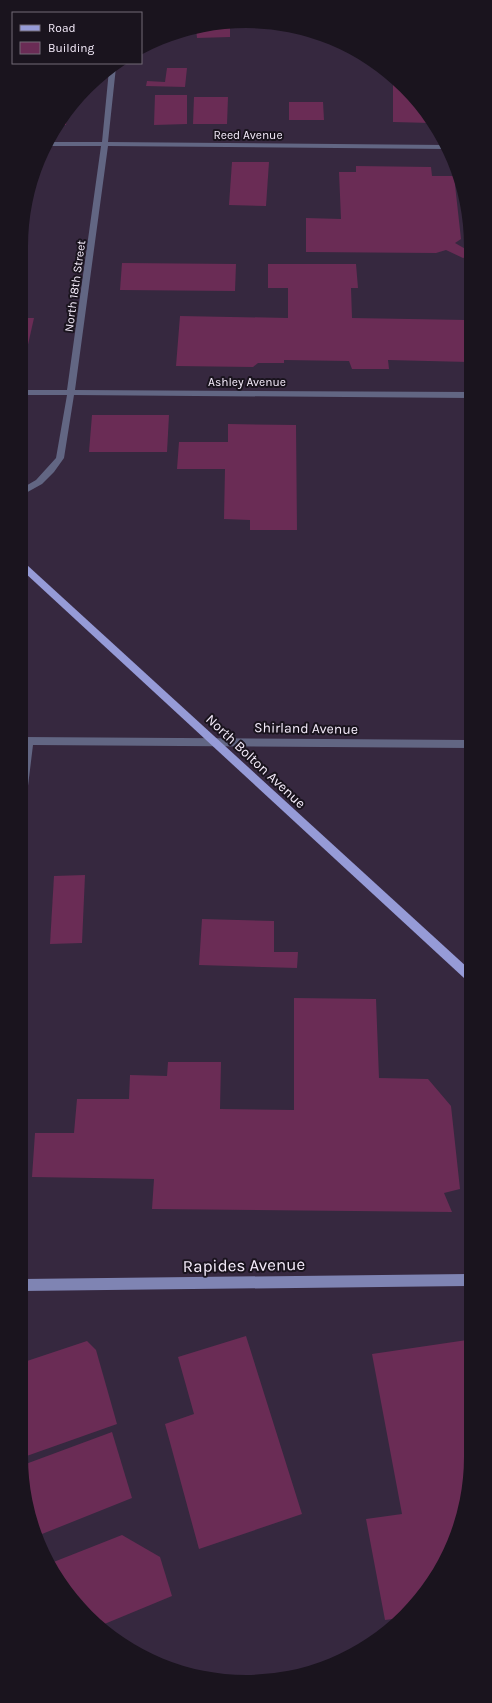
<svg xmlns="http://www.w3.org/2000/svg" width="492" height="1703" font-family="Karla,sans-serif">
<rect width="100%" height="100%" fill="#36283f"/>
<g fill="#6a2c55">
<polygon points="202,25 230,25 230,37 197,38 196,28"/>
<polygon points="167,68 187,68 185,87 146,86 147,81 165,82"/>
<polygon points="393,79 415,97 431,123 393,122"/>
<polygon points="155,95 187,95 187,124 154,125"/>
<polygon points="194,97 228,97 227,124 193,124"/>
<polygon points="289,102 323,102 324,120 289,120"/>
<polygon points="67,113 66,125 57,125 59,121"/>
<polygon points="232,162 269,162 266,206 229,205"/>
<polygon points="356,166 431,167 432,176 454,176 461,239 455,243 469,251 469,256 463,258 446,250 436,253 306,252 306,218 341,219 339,172 356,172"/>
<polygon points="122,263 236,264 235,291 120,290"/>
<polygon points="268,264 356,264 358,288 351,288 352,318 467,320 469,362 388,360 389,369 352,369 349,361 284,360 284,363 258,363 253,367 176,366 180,316 288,318 288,288 268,288"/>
<polygon points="25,318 34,318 27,349 25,349"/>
<polygon points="92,415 169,415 167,452 89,452"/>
<polygon points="228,424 296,425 297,530 250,530 250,520 224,519 225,469 177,469 179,442 228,442"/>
<polygon points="85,875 82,943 50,944 54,876"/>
<polygon points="202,919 274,921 274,952 298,952 297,968 199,965"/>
<polygon points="294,998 376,999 379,1078 428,1079 451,1106 460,1189 444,1193 452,1212 152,1209 154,1179 32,1177 35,1133 74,1133 77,1099 129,1099 130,1075 167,1076 168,1062 221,1062 220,1109 294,1110"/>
<polygon points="246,1336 302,1514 199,1549 165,1424 194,1414 178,1357"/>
<polygon points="467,1340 467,1501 433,1582 400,1618 385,1620 366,1519 402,1514 372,1354"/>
<polygon points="87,1341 96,1350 117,1424 21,1458 21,1363"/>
<polygon points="112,1432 132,1498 37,1536 23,1465"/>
<polygon points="122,1535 160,1557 172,1596 102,1625 77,1606 51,1563"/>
</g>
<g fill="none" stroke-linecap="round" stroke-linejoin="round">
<g fill="#626683" fill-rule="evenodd">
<polygon points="114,65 116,67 108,142 445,145 447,149 108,146 75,390 469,392 469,398 74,395 64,458 54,472 42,484 24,494 24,487 36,480 56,458 67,395 25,395 25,390 67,390 101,146 49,146 50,142 102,142 109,70"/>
<polygon points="23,737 468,740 468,748 33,745 28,786 23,790"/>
</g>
<polygon fill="#7f84b3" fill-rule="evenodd" points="467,1274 467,1286 22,1291 22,1279"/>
<polygon fill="#969bd7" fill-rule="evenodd" points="24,564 27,565 468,968 468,979 464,978 24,572"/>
</g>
<g text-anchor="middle" stroke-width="4" stroke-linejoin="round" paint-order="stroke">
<g font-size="12" fill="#f5ecfb" stroke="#1a141e">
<text x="248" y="139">Reed Avenue</text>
<text transform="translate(75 286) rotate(-82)" y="4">North 18th Street</text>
<text x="247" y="386">Ashley Avenue</text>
</g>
<g font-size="14" fill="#f5ecfb" stroke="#1a141e">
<text transform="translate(306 728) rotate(1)" y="5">Shirland Avenue</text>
<text transform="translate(256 761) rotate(43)" y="5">North Bolton Avenue</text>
</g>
<g font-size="17" fill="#f5ecfb" stroke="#1a141e">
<text transform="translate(244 1265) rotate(-1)" y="6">Rapides Avenue</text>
</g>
</g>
<path d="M0 0H492V1703H0ZM246 28H246A218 218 0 0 1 464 246V1457A218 218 0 0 1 246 1675H246A218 218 0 0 1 28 1457V246A218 218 0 0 1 246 28Z" fill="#1a141e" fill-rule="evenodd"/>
<rect x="12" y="12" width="130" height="52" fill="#1a141e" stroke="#726a76"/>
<rect x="20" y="25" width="20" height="6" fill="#969bd7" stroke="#726a76"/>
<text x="48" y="32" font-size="12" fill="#f5ecfb">Road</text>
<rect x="20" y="42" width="20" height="12" fill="#6a2c55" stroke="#726a76"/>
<text x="48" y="52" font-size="12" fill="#f5ecfb">Building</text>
</svg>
